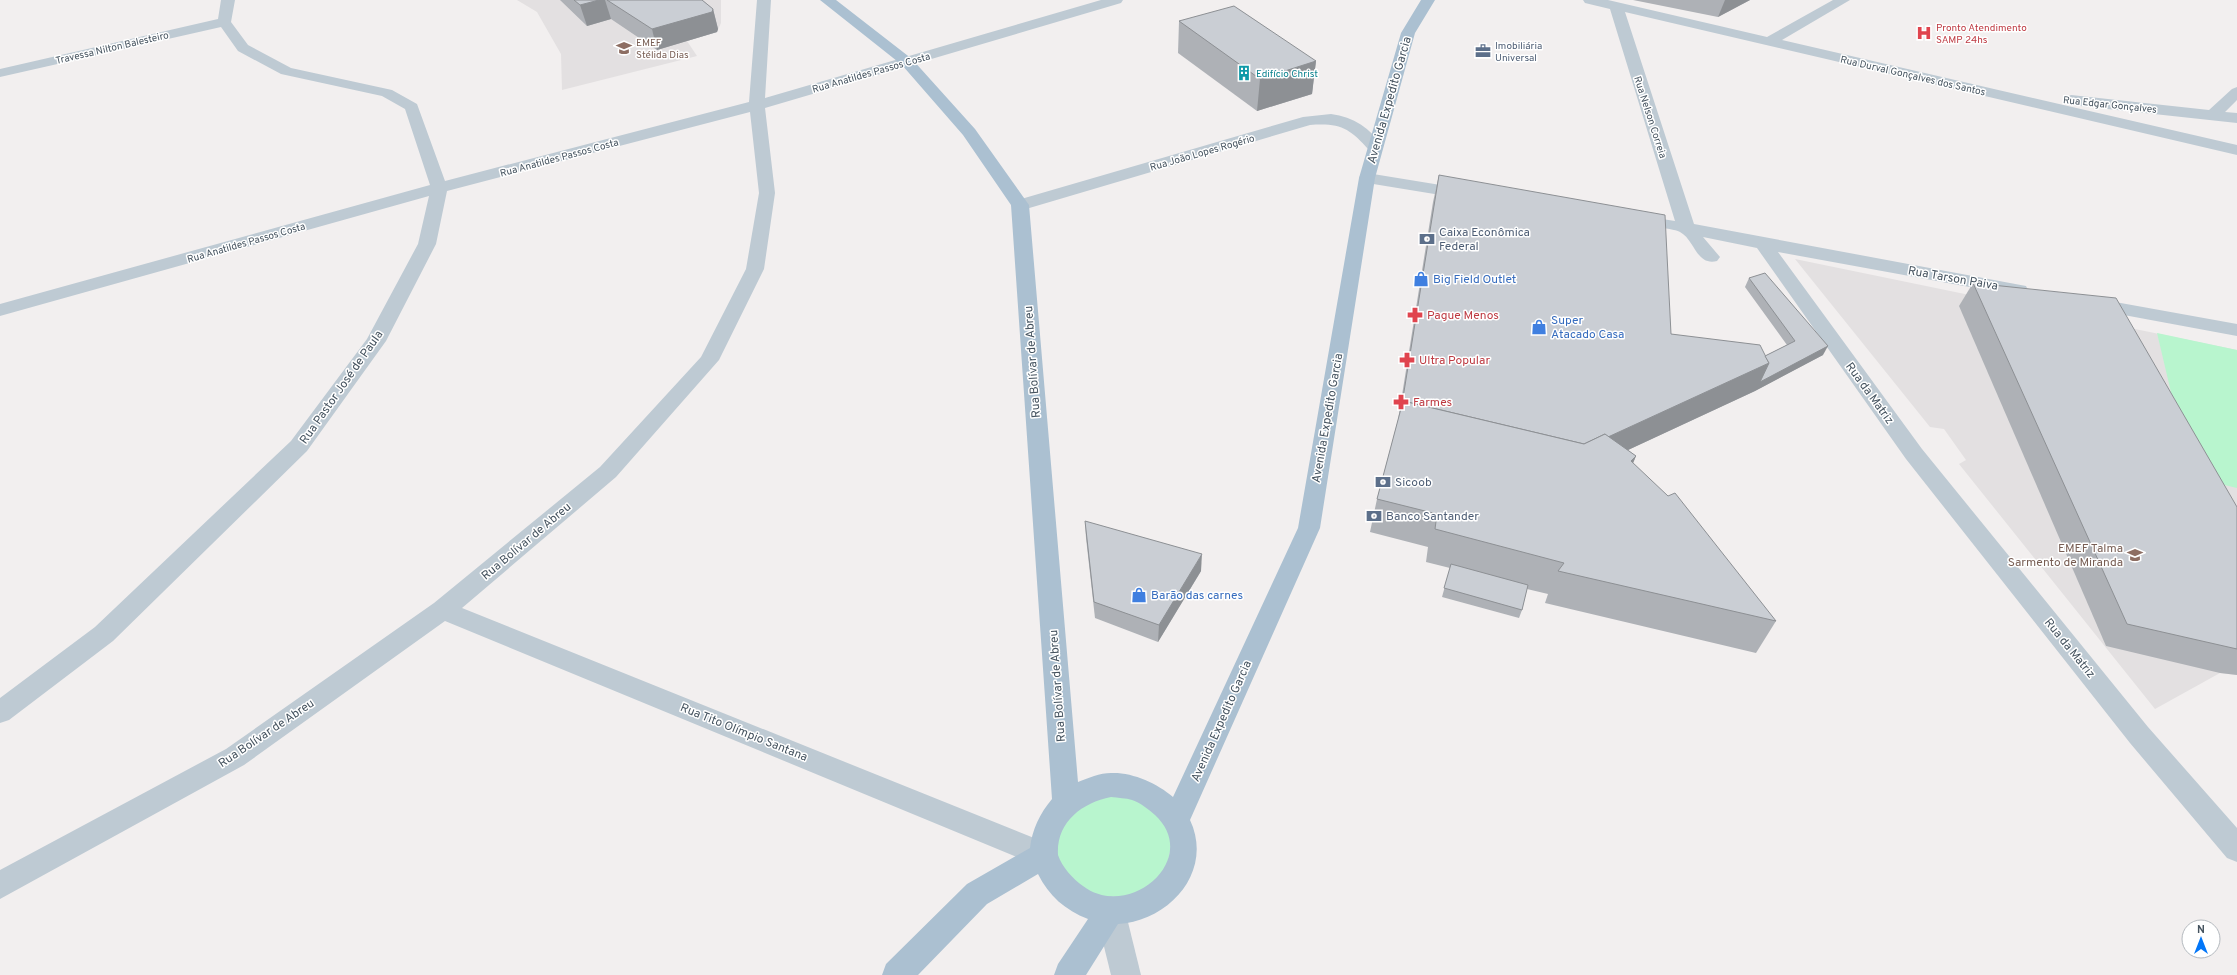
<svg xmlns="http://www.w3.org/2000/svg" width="2237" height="975" font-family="Overpass,sans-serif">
<rect width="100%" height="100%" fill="#f2efef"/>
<g fill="#e3e0e1">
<polygon points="517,0 721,0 721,23 717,32 687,41 697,56 562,90 561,54 537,12"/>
<polygon points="1795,259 2237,350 2237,675 2220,673 2155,709 1959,464 1966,460 1944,429 1930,427"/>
</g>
<g fill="#b8f5ce">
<polygon points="2157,333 2237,350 2237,488 2191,477"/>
<polygon points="1111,785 1177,819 1161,894 1076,899 1047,833"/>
</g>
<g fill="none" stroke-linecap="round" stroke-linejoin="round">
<g fill="#becad3" fill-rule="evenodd">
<polygon points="221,0 235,0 231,22 248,45 291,68 392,90 417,104 445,181 749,102 757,0 771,0 765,98 1101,0 1123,0 1121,3 765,108 775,193 764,269 719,360 616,477 462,608 1054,846 1058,855 1054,864 1044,868 1034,864 445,621 244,765 0,899 0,870 226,749 434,603 600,467 701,357 746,269 759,193 750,112 447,191 436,244 386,341 307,451 113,641 9,720 0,723 0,698 95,627 291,441 367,339 418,244 429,196 0,316 0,304 430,185 405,109 382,96 281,74 238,51 221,27 0,77 0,69 218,19"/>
<path d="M1583,0h25l159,37 66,-37h17l-68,40 455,105v10l-612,-143 69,212 332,62 2,4 -2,4 -7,2 -241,-44 144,197 226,278 89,101v34l-10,-4 -97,-115 -224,-284 -149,-211 -54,-11 17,20 -3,4c-21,5 -22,-21 -37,-29 -10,-5 -38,-5 -50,-8l-3,-4 3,-4 6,-1 39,6 -65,-212 -25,-6z"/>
<polygon points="2237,87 2237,100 2225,112 2237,113 2237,123 2071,105 2066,103 2063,100 2066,97 2071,95 2209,110 2232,89"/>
<path d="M1331,114c23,3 39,14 52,33l-2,3h-12c-20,-22 -28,-27 -59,-25l-284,84h-12l-3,-4 3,-4 289,-84z"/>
<polygon points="1367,173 1465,189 1471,190 1473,194 1471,198 1465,199 1361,182 1359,178 1361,174"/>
<polygon points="2093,298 2237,324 2237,336 2086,308 2084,304 2086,300"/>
<polygon points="1110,896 1120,900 1125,910 1141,975 1111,975 1095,910 1100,900"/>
</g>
<path fill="#abc0d1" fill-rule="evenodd" d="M820,0h16l76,59 63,70 54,76 49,577c10,-4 22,-9 33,-9 21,-1 46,10 62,24l125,-269 61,-350 42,-145 20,-33h14l-20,33 -40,145 -55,350 -130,292c24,51 -20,101 -72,104l-32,51h-32l4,-11 30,-45c-23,-9 -39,-23 -50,-45l-51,30 -69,71h-36l4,-11 81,-80 63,-36c2,-18 10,-35 22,-49l-41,-594 -48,-70 -61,-70zM1111,797c7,1 15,1 21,3 9,3 16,9 23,15 47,44 -26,106 -72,71 -10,-7 -21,-19 -25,-31 -2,-32 23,-52 53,-58z"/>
</g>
<g fill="#aeb1b6">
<polygon points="560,0 702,0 713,9 718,29 717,32 657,50 611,19 587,26"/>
<polygon points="1633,0 1750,0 1718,17"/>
<polygon points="1179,21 1316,61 1312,94 1257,111 1178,53"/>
<polygon points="1439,175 1671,334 1765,356 1787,345 1745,287 1749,278 1823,355 1755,391 1628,450 1636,456 1633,463 1776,621 1756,653 1545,603 1548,594 1527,589 1522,610 1519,618 1442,597 1450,568 1426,562 1428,547 1370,532 1377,499 1398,420 1433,202"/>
<polygon points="1973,283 2237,507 2237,675 2220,673 2106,646 1959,306"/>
<polygon points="1085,521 1201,571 1158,642 1095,618 1086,538"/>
</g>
<g fill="#8d9094">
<polygon points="599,0 605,0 611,19 587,26 580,5"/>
<polygon points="1725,0 1750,0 1718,17"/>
<polygon points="713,9 718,29 717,32 657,50 652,29"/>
<polygon points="1316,61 1312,94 1257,111 1260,79"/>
<polygon points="1828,346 1823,355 1755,391 1572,476 1582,449 1769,363"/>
<polygon points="1636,456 1622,489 1631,461"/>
<polygon points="1202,554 1201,571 1158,642 1159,625"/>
</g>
<g fill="#caced4" stroke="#8d9094">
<polygon points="574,0 599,0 580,5"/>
<polygon points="607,0 702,0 713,9 712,12 652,29"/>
<polygon points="1234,6 1316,61 1260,79 1179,21"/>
<polygon points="1439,175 1665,215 1671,334 1760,345 1769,363 1608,437 1605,434 1584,444 1403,401 1402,404"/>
<polygon points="1765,273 1828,346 1760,382 1769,363 1765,356 1795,341 1749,278"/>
<polygon points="1973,283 2116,298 2237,507 2237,649 2127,624"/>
<polygon points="1403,401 1584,444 1605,434 1636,456 1631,461 1668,496 1675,493 1776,621 1558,571 1564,563 1435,529 1437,514 1377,499"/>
<polygon points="1085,521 1202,554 1159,625 1094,602"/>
<polygon points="1451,564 1528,585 1522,610 1444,588"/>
</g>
<defs>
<symbol id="hospital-bare" viewBox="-9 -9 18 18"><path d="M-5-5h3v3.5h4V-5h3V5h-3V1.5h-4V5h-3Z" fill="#e0444e" stroke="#fff" stroke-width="2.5" paint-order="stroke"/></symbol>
<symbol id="school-bare" viewBox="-9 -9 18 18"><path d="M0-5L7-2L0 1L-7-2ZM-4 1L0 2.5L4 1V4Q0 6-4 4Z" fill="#8d6e63" stroke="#fff" stroke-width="2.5" paint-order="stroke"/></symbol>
<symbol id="office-bare" viewBox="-9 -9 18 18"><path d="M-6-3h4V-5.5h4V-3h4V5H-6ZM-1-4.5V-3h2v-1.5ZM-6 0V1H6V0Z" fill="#5c6f8a" stroke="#fff" stroke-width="2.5" paint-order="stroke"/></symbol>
<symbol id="building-bare" viewBox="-9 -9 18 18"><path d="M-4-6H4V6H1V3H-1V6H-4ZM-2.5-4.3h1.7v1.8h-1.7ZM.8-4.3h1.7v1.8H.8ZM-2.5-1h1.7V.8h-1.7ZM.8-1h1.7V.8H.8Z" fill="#0f9aa8" stroke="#fff" stroke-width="2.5" paint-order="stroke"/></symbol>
<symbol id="bank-bare" viewBox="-9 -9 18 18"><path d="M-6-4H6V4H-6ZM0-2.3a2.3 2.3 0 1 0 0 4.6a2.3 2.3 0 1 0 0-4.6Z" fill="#5c6f8a" stroke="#fff" stroke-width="2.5" paint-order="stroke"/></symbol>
<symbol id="shop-bare" viewBox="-9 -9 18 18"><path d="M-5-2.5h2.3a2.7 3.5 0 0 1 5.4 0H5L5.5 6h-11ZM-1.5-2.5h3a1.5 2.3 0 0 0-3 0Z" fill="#3f7fe0" stroke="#fff" stroke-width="2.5" paint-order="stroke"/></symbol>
<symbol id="pharmacy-bare" viewBox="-9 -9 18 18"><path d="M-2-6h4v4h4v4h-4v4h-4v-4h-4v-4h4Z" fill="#e0444e" stroke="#fff" stroke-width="2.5" paint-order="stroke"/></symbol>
</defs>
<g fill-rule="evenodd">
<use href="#hospital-bare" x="1913" y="22" width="22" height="22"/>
<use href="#school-bare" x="613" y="37" width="22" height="22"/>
<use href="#office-bare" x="1472" y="40" width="22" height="22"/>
<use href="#building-bare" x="1233" y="62" width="22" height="22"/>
<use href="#bank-bare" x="1416" y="228" width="22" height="22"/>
<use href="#shop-bare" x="1410" y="268" width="22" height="22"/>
<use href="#pharmacy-bare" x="1404" y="304" width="22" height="22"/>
<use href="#shop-bare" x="1528" y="316" width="22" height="22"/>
<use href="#pharmacy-bare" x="1396" y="349" width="22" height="22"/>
<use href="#pharmacy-bare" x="1390" y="391" width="22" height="22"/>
<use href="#bank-bare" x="1372" y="471" width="22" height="22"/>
<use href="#bank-bare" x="1363" y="505" width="22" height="22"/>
<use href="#school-bare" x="2124" y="544" width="22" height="22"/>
<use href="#shop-bare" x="1128" y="584" width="22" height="22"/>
</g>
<g text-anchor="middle" stroke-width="3" stroke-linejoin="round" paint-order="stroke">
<g font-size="10" fill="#be3a42" stroke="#fff" text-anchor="start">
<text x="1936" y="31">Pronto Atendimento<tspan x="1936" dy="12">SAMP 24hs</tspan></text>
</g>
<g font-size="10" fill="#785e54" stroke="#fff" text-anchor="start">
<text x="636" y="46">EMEF<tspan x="636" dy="12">Stélida Dias</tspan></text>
</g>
<g font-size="10" fill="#4e5e75" stroke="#fff" text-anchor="start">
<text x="1495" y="49">Imobiliária<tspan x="1495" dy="12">Universal</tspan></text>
</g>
<g font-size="10" fill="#45535f" stroke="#fff">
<text transform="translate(112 47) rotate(-13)" y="4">Travessa Nilton Balesteiro</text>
<text transform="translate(871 72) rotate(-16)" y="4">Rua Anatildes Passos Costa</text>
<text transform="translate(1913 75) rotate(13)" y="4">Rua Durval Gonçalves dos Santos</text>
<text transform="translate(2110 104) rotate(6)" y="4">Rua Edgar Gonçalves</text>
<text transform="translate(1651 117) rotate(72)" y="4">Rua Nelson Correia</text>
<text transform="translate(1202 152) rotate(-16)" y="4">Rua João Lopes Rogério</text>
<text transform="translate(559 157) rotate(-15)" y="4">Rua Anatildes Passos Costa</text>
<text transform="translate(246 242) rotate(-16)" y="4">Rua Anatildes Passos Costa</text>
</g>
<g font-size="10" fill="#0d838f" stroke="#fff" text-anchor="start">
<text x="1256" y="77">Edifício Christ</text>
</g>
<g font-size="12" fill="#45535f" stroke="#fff">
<text transform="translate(1389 100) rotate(-74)" y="4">Avenida Expedito Garcia</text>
<text transform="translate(1953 278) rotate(10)" y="4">Rua Tarson Paiva</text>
<text transform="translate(1032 362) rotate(-94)" y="4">Rua Bolívar de Abreu</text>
<text transform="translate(341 387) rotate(-55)" y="4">Rua Pastor José de Paula</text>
<text transform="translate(1870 393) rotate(54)" y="4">Rua da Matriz</text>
<text transform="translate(1327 418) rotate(-80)" y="4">Avenida Expedito Garcia</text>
<text transform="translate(526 541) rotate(-40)" y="4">Rua Bolívar de Abreu</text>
<text transform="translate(2070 648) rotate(51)" y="4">Rua da Matriz</text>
<text transform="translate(1057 686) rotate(-94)" y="4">Rua Bolívar de Abreu</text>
<text transform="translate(1221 721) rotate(-66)" y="4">Avenida Expedito Garcia</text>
<text transform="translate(744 732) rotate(22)" y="4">Rua Tito Olímpio Santana</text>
<text transform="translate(266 733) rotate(-34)" y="4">Rua Bolívar de Abreu</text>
</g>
<g font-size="12" fill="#4e5e75" stroke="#fff" text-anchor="start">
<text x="1439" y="236">Caixa Econômica<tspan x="1439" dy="14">Federal</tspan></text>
<text x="1395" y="486">Sicoob</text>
<text x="1386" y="520">Banco Santander</text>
</g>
<g font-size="12" fill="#366cbe" stroke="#fff" text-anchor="start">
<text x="1433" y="283">Big Field Outlet</text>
<text x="1551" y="324">Super<tspan x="1551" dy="14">Atacado Casa</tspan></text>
<text x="1151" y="599">Barão das carnes</text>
</g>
<g font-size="12" fill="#be3a42" stroke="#fff" text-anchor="start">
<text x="1427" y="319">Pague Menos</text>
<text x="1419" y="364">Ultra Popular</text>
<text x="1413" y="406">Farmes</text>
</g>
<g font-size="12" fill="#785e54" stroke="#fff" text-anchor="end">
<text x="2123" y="552">EMEF Talma<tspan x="2123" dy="14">Sarmento de Miranda</tspan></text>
</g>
</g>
<g transform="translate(2201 939)"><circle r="19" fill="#ffffff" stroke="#b5babf"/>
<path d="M0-3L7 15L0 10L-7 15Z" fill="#0276f8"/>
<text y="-6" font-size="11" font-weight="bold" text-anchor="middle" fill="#45535f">N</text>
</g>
</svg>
